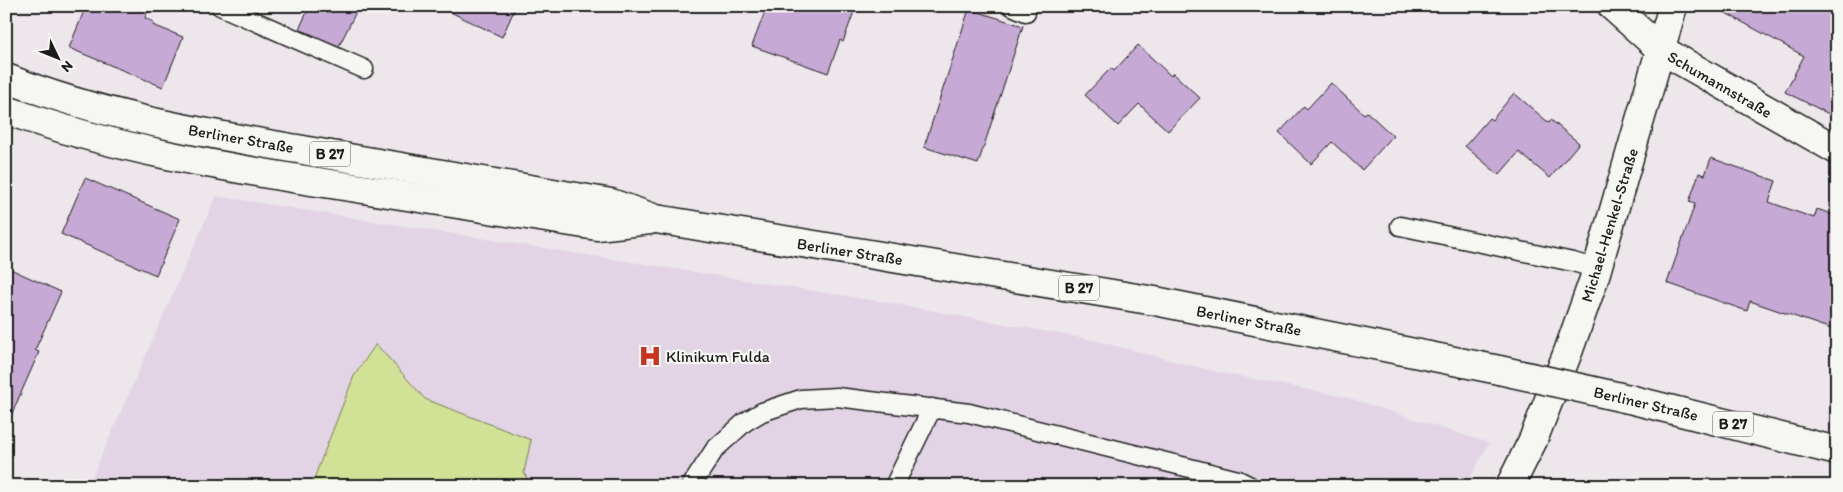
<svg xmlns="http://www.w3.org/2000/svg" width="1843" height="492" font-family="Itim,sans-serif">
<rect width="100%" height="100%" fill="#ede7ec"/>
<filter id="ink" filterUnits="userSpaceOnUse"><feTurbulence type="fractalNoise" baseFrequency=".02" numOctaves="2"/><feDisplacementMap in="SourceGraphic" scale="10" xChannelSelector="R" yChannelSelector="G"/><feConvolveMatrix kernelMatrix="1 2 1 2 8 2 1 2 1" color-interpolation-filters="sRGB"/></filter>
<g filter="url(#ink)">
<polygon fill="#e2d4e5" points="216,196 890,303 1093,340 1217,372 1346,397 1489,443 1466,486 88,486"/>
<polygon fill="#d1e195" stroke="#767e58" points="376,344 425,399 531,440 524,472 530,486 311,486 354,376"/>
<g fill="#c7a9d5" stroke="#1c1c1c">
<polygon points="86,6 150,6 145,18 154,22 153,25 183,37 163,87 69,48"/>
<polygon points="310,6 359,6 339,46 299,29"/>
<polygon points="438,6 516,6 502,37"/>
<polygon points="767,6 856,6 843,42 840,40 828,73 752,46"/>
<polygon points="1713,6 1837,6 1837,118 1785,92 1804,56"/>
<polygon points="969,9 1023,26 978,164 924,147"/>
<polygon points="1138,45 1171,76 1173,73 1200,98 1168,131 1139,104 1118,126 1085,95 1111,68 1114,71"/>
<polygon points="1331,83 1364,114 1367,112 1393,136 1362,170 1332,142 1311,164 1279,133 1304,106 1307,109"/>
<polygon points="1514,93 1549,123 1551,120 1579,143 1550,178 1519,152 1499,175 1465,146 1489,118 1492,120"/>
<polygon points="1711,158 1776,181 1769,202 1814,218 1817,209 1837,216 1837,331 1750,301 1747,311 1667,283 1695,204 1689,202 1699,173 1705,175"/>
<polygon points="85,178 180,219 156,275 61,234"/>
<polygon points="6,267 61,292 35,350 39,352 6,427"/>
</g>
<g fill="none" stroke-linecap="round" stroke-linejoin="round">
<defs>
<g id="service">
<polyline points="220,6 364,69"/>
<polyline points="1012,6 1026,12"/>
<polyline points="1400,226 1573,262 1597,269"/>
<polyline points="691,486 715,449 745,422 762,412 801,399 837,397 969,413 1238,480 1250,486"/>
<polyline points="894,486 932,408"/>
</g>
<polyline id="minor" points="1612,6 1660,49 1837,150"/>
<polyline id="secondary" points="1510,486 1533,440 1568,352 1594,279 1673,6"/>
<g id="trunk">
<path d="M6,78c97,39 200,55 302,73 101,17 202,34 303,52l45,16 499,82 344,69"/>
<path d="M6,110c105,38 215,57 325,74 89,14 177,28 266,42l53,-6"/>
<polyline points="1629,399 1837,451"/>
</g>
</defs>
<use href="#service" stroke="#1c1c1c" stroke-width="21"/>
<use href="#minor" stroke="#1c1c1c" stroke-width="31"/>
<use href="#secondary" stroke="#1c1c1c" stroke-width="31"/>
<use href="#trunk" stroke="#1c1c1c" stroke-width="31"/>
<use href="#service" stroke="#f6f6f2" stroke-width="18"/>
<use href="#minor" stroke="#f6f6f2" stroke-width="28"/>
<use href="#secondary" stroke="#f6f6f2" stroke-width="28"/>
<use href="#trunk" stroke="#f6f6f2" stroke-width="28"/>
<defs>
<polyline id="trunk-bridge" points="1499,370 1629,399"/>
</defs>
<use href="#trunk-bridge" stroke="#1c1c1c" stroke-width="31" stroke-linecap="butt"/>
<use href="#trunk-bridge" stroke="#f6f6f2" stroke-width="28"/>
</g>
</g>
<defs>
<symbol id="hospital-bare" viewBox="-9 -9 18 18"><path d="M-5-5h3v3.5h4V-5h3V5h-3V1.5h-4V5h-3Z" fill="#c8321e" stroke="#f6f6f2" stroke-width="2.5" paint-order="stroke"/></symbol>
</defs>
<g fill-rule="evenodd">
<use href="#hospital-bare" x="634" y="340" width="32" height="32"/>
</g>
<g text-anchor="middle" stroke-width="4.5" stroke-linejoin="round" paint-order="stroke">
<g fill="#f6f6f2" stroke="#5d5d5c" stroke-width="1">
<rect x="310" y="141.5" width="40" height="25" rx="4"/>
<rect x="1059" y="275.5" width="40" height="25" rx="4"/>
<rect x="1713" y="411.5" width="40" height="25" rx="4"/>
</g>
<g font-size="15" font-weight="bold" fill="#1c1c1c">
<text x="330" y="159">B 27</text>
<text x="1079" y="293">B 27</text>
<text x="1733" y="429">B 27</text>
</g>
<g font-size="16" fill="#1c1c1c" stroke="#f6f6f2">
<text transform="translate(1720 84) rotate(30)" y="6">Schumannstraße</text>
<text transform="translate(241 138) rotate(10)" y="6">Berliner Straße</text>
<text transform="translate(1609 225) rotate(-73)" y="6">Michael-Henkel-Straße</text>
<text transform="translate(850 251) rotate(9)" y="6">Berliner Straße</text>
<text transform="translate(1249 320) rotate(11)" y="6">Berliner Straße</text>
<text transform="translate(1646 403) rotate(13)" y="6">Berliner Straße</text>
</g>
<g font-size="16" fill="#1c1c1c" stroke="#f6f6f2" text-anchor="start">
<text x="666" y="362">Klinikum Fulda</text>
</g>
</g>
<rect width="1843" height="492" fill="none" stroke="#f6f6f2" stroke-width="25"/>
<rect x="12" y="12" width="1818" height="467" fill="none" stroke="#1c1c1c" stroke-width="2" filter="url(#ink)"/>
<g transform="translate(58 58) rotate(133)" stroke="#f6f6f2" stroke-width="4" paint-order="stroke">
<path d="M0-4L9 19L0 12L-9 19Z" fill="#1c1c1c"/>
<text y="-8" font-size="14" font-weight="bold" text-anchor="middle" fill="#1c1c1c">N</text>
</g>
</svg>
